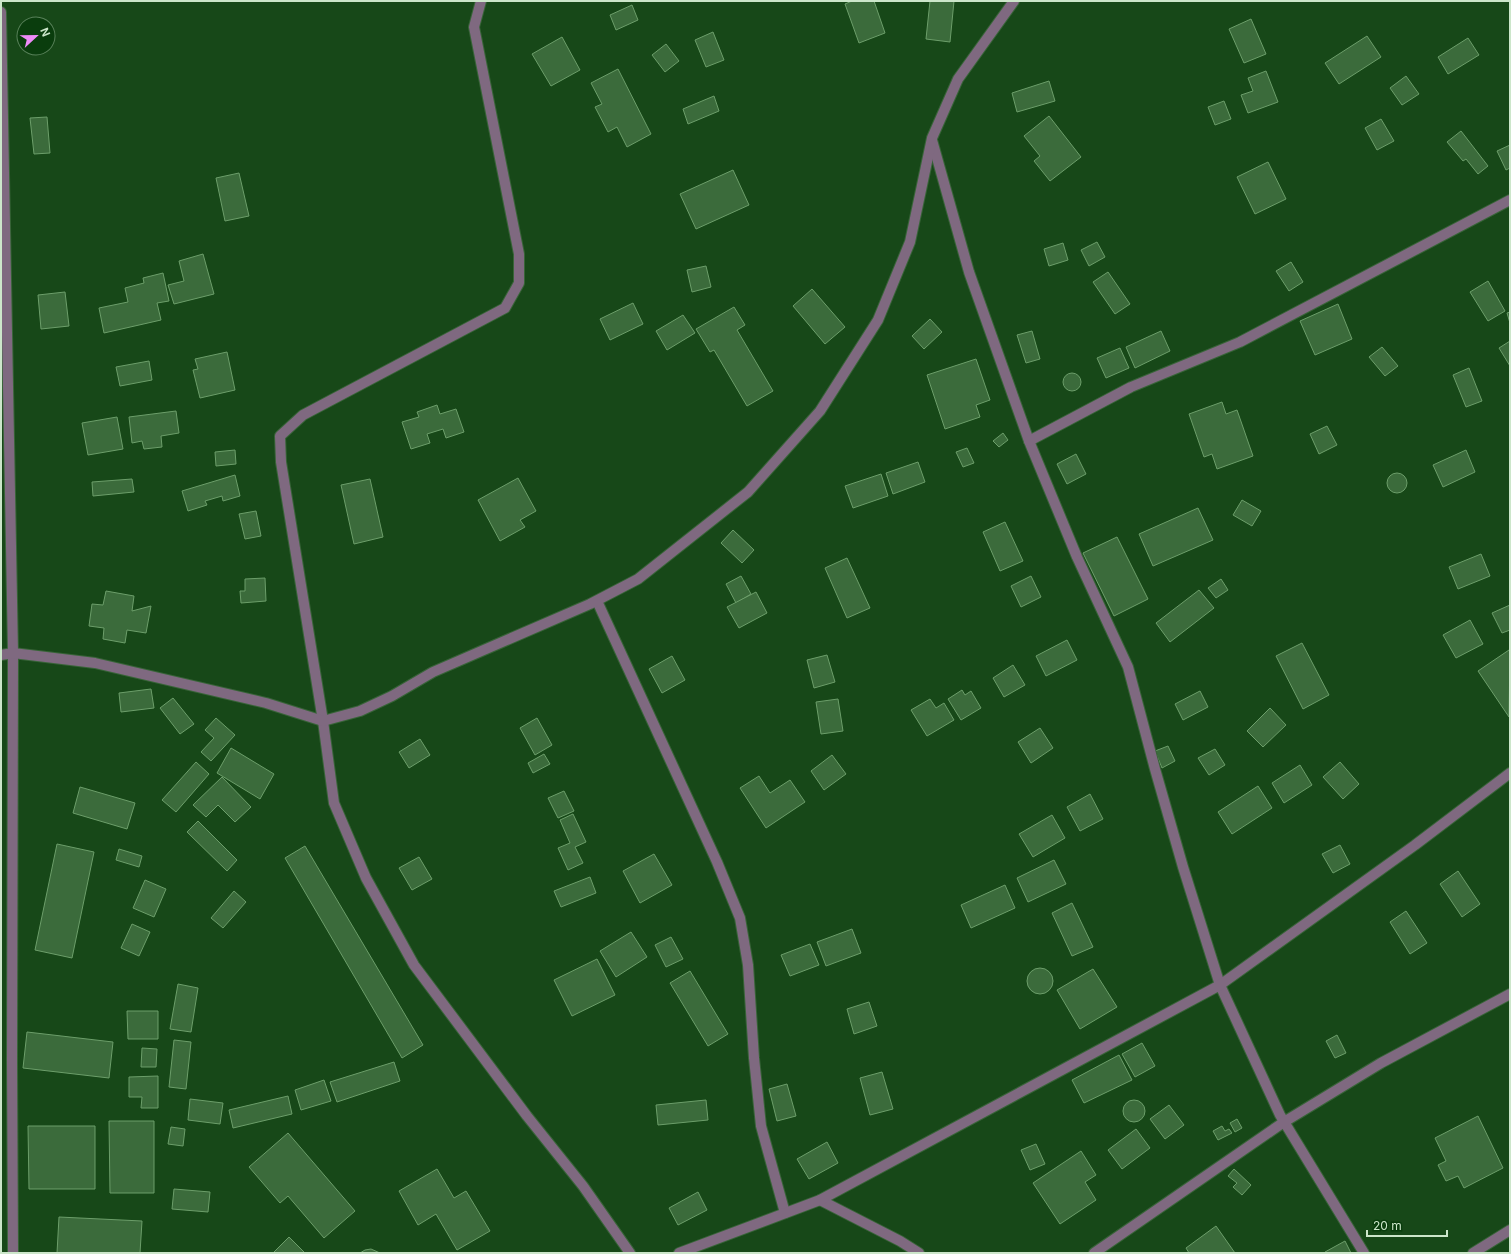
<svg xmlns="http://www.w3.org/2000/svg" width="1511" height="1254" font-family="Inter,sans-serif">
<rect width="100%" height="100%" fill="#174818"/>
<g fill="#3b6b3b" stroke="#6c9e6a">
<polygon points="852,1 874,1 885,33 859,43 845,4"/>
<polygon points="930,1 954,1 950,42 926,39"/>
<polygon points="632,5 638,20 616,30 610,15"/>
<polygon points="1251,19 1266,54 1244,63 1229,29"/>
<polygon points="713,32 724,60 706,67 695,40"/>
<polygon points="1367,36 1381,57 1339,84 1325,63"/>
<polygon points="562,37 580,70 551,86 532,54"/>
<polygon points="1468,38 1479,55 1448,74 1438,57"/>
<polygon points="666,44 679,61 665,72 652,55"/>
<polygon points="618,69 651,134 627,147 617,127 608,132 595,107 602,104 591,83"/>
<polygon points="1266,71 1278,102 1248,113 1241,95 1253,91 1248,78"/>
<polygon points="1406,76 1419,94 1402,105 1390,88"/>
<polygon points="1049,81 1055,101 1017,112 1012,93"/>
<polygon points="714,96 719,111 688,124 683,109"/>
<polygon points="1224,101 1231,119 1215,125 1208,107"/>
<polygon points="1049,116 1081,157 1050,181 1034,161 1040,156 1024,136"/>
<polygon points="47,117 50,153 34,154 30,118"/>
<polygon points="1381,119 1394,141 1377,150 1365,128"/>
<polygon points="1461,131 1488,166 1478,174 1466,159 1463,161 1447,142"/>
<polygon points="1510,145 1510,168 1506,170 1497,151"/>
<polygon points="1268,162 1286,199 1255,214 1237,177"/>
<polygon points="733,170 749,205 696,229 680,194"/>
<polygon points="239,173 249,216 225,221 216,178"/>
<polygon points="1097,242 1105,257 1089,266 1081,250"/>
<polygon points="1063,243 1068,260 1049,266 1044,249"/>
<polygon points="203,254 214,294 174,304 168,285 184,281 179,261"/>
<polygon points="1291,262 1303,282 1289,291 1276,271"/>
<polygon points="706,266 711,287 692,292 687,270"/>
<polygon points="1108,272 1130,304 1115,314 1093,282"/>
<polygon points="163,273 169,301 157,303 161,320 104,333 99,308 128,302 125,288 144,283 143,278"/>
<polygon points="1488,281 1505,311 1488,321 1470,292"/>
<polygon points="812,289 845,327 825,344 793,306"/>
<polygon points="65,292 69,326 41,329 38,295"/>
<polygon points="633,303 643,324 610,340 600,319"/>
<polygon points="1338,304 1352,339 1315,355 1300,321"/>
<polygon points="734,307 745,325 737,330 773,391 747,406 714,350 710,352 696,329"/>
<polygon points="1510,312 1510,323 1507,313"/>
<polygon points="683,315 695,333 667,350 656,331"/>
<polygon points="930,319 942,332 924,349 912,336"/>
<polygon points="1032,331 1040,359 1026,363 1017,335"/>
<polygon points="1161,331 1170,351 1135,368 1126,347"/>
<polygon points="1510,341 1510,366 1499,348"/>
<polygon points="1382,347 1398,366 1385,376 1369,357"/>
<polygon points="1120,348 1129,368 1106,378 1097,358"/>
<polygon points="227,352 235,390 200,398 193,370 198,369 195,359"/>
<polygon points="976,359 990,400 976,405 980,417 945,429 927,375"/>
<polygon points="149,361 152,380 120,386 116,367"/>
<polygon points="1469,368 1482,401 1466,407 1453,375"/>
<circle cx="1072" cy="382" r="9"/>
<polygon points="1222,402 1226,414 1237,410 1253,456 1217,469 1212,454 1204,457 1189,414"/>
<polygon points="437,405 440,414 456,409 464,432 446,438 443,429 427,434 430,443 411,449 402,422 419,417 417,412"/>
<polygon points="176,411 179,433 161,436 162,447 144,449 142,441 132,443 129,417"/>
<polygon points="117,417 123,449 88,455 82,423"/>
<polygon points="1327,426 1337,445 1319,454 1310,434"/>
<polygon points="1003,433 1008,440 999,447 993,441"/>
<polygon points="967,448 974,463 963,467 956,452"/>
<polygon points="235,450 236,464 216,466 215,452"/>
<polygon points="1466,450 1475,472 1443,487 1433,465"/>
<polygon points="1076,454 1086,474 1067,484 1057,464"/>
<polygon points="918,462 925,482 893,494 886,473"/>
<circle cx="1397" cy="483" r="10"/>
<polygon points="881,474 888,496 853,508 845,486"/>
<polygon points="235,475 240,496 223,501 222,496 205,501 207,505 188,511 182,491"/>
<polygon points="518,478 536,511 520,520 525,527 500,541 478,500"/>
<polygon points="132,479 134,492 93,496 92,482"/>
<polygon points="370,479 383,537 354,544 341,485"/>
<polygon points="1242,500 1261,511 1252,526 1233,515"/>
<polygon points="1198,508 1213,540 1153,566 1139,534"/>
<polygon points="256,511 261,536 245,539 239,514"/>
<polygon points="1005,522 1023,561 1000,571 983,532"/>
<polygon points="733,530 754,550 742,563 721,543"/>
<polygon points="1117,537 1148,599 1114,616 1083,553"/>
<polygon points="1481,554 1490,576 1458,589 1449,567"/>
<polygon points="847,558 870,608 847,618 825,568"/>
<polygon points="741,576 751,594 736,603 726,584"/>
<polygon points="1031,576 1041,597 1021,607 1011,586"/>
<polygon points="265,578 266,601 241,603 240,591 245,591 245,579"/>
<polygon points="1221,579 1228,590 1216,598 1208,588"/>
<polygon points="1199,590 1214,608 1170,642 1156,623"/>
<polygon points="106,591 134,596 132,611 151,606 146,633 127,630 125,643 103,639 104,628 89,626 92,604 103,605"/>
<polygon points="756,592 767,613 739,628 727,607"/>
<polygon points="1510,605 1510,630 1502,633 1492,613"/>
<polygon points="1470,620 1483,644 1456,658 1443,635"/>
<polygon points="1067,640 1077,660 1046,676 1036,656"/>
<polygon points="1302,643 1329,695 1303,709 1276,656"/>
<polygon points="1509,650 1510,652 1509,717 1478,671"/>
<polygon points="827,655 835,682 814,688 807,660"/>
<polygon points="672,656 685,680 662,693 649,669"/>
<polygon points="1013,665 1025,685 1004,697 993,678"/>
<polygon points="151,689 154,708 121,712 119,693"/>
<polygon points="962,690 965,695 971,691 981,708 961,720 948,699"/>
<polygon points="1200,691 1208,707 1183,720 1175,704"/>
<polygon points="173,698 194,724 180,734 160,708"/>
<polygon points="838,699 843,731 821,734 816,702"/>
<polygon points="930,699 936,708 944,703 954,720 927,736 911,710"/>
<polygon points="1270,708 1286,725 1263,747 1247,731"/>
<polygon points="216,718 235,735 211,761 201,752 214,738 205,730"/>
<polygon points="537,718 552,745 535,755 520,728"/>
<polygon points="1040,728 1053,748 1031,763 1018,742"/>
<polygon points="420,739 430,755 409,768 399,752"/>
<polygon points="1168,746 1175,761 1162,768 1155,751"/>
<polygon points="231,748 274,774 260,799 217,773"/>
<polygon points="1215,749 1225,765 1209,775 1198,758"/>
<polygon points="544,754 550,764 533,773 528,763"/>
<polygon points="832,755 846,774 824,790 811,771"/>
<polygon points="196,762 209,774 176,812 162,800"/>
<polygon points="1340,762 1359,784 1343,799 1323,777"/>
<polygon points="1300,765 1312,785 1284,803 1272,783"/>
<polygon points="759,776 770,793 790,780 805,802 766,828 740,788"/>
<polygon points="222,777 251,807 235,822 218,805 206,817 193,805"/>
<polygon points="1258,786 1272,808 1232,834 1218,812"/>
<polygon points="80,787 135,803 127,829 73,813"/>
<polygon points="564,791 574,811 558,818 548,798"/>
<polygon points="1090,794 1103,819 1080,831 1067,807"/>
<polygon points="573,814 586,842 575,847 583,863 568,870 558,848 570,843 560,820"/>
<polygon points="1052,815 1065,838 1033,857 1019,834"/>
<polygon points="198,821 237,860 227,871 187,832"/>
<polygon points="57,844 94,852 72,958 35,950"/>
<polygon points="1340,845 1350,864 1333,873 1322,854"/>
<polygon points="305,846 423,1045 402,1058 285,858"/>
<polygon points="119,849 142,856 139,867 116,860"/>
<polygon points="654,854 672,885 640,903 623,871"/>
<polygon points="419,857 432,879 412,890 399,868"/>
<polygon points="1054,860 1066,884 1028,902 1017,878"/>
<polygon points="1458,871 1480,904 1462,917 1440,884"/>
<polygon points="590,877 596,893 561,907 554,891"/>
<polygon points="145,880 166,889 154,917 133,908"/>
<polygon points="1005,885 1015,908 971,928 961,905"/>
<polygon points="234,891 246,902 223,928 211,918"/>
<polygon points="1072,903 1093,947 1072,956 1052,913"/>
<polygon points="1406,911 1427,943 1410,954 1390,922"/>
<polygon points="132,924 150,932 139,956 121,948"/>
<polygon points="852,929 861,953 826,966 817,942"/>
<polygon points="631,932 647,957 616,977 600,951"/>
<polygon points="671,937 683,959 666,967 655,945"/>
<polygon points="810,944 819,965 790,976 781,955"/>
<polygon points="597,959 615,995 572,1016 554,980"/>
<circle cx="1040" cy="981" r="13"/>
<polygon points="1093,969 1117,1007 1080,1029 1057,990"/>
<polygon points="690,971 728,1034 708,1046 670,983"/>
<polygon points="178,984 198,988 191,1032 170,1029"/>
<polygon points="869,1002 877,1026 854,1034 847,1009"/>
<polygon points="127,1011 158,1011 158,1039 128,1039"/>
<polygon points="27,1032 113,1042 109,1078 23,1068"/>
<polygon points="1337,1035 1346,1053 1335,1058 1326,1041"/>
<polygon points="174,1040 191,1042 186,1089 169,1087"/>
<polygon points="1142,1043 1155,1066 1135,1077 1122,1054"/>
<polygon points="142,1048 157,1049 156,1067 141,1067"/>
<polygon points="1119,1055 1132,1080 1084,1103 1072,1080"/>
<polygon points="394,1062 400,1081 337,1102 330,1082"/>
<polygon points="882,1072 893,1109 870,1115 860,1078"/>
<polygon points="158,1076 158,1108 141,1108 142,1097 129,1097 129,1077"/>
<polygon points="324,1080 331,1101 301,1110 295,1090"/>
<polygon points="787,1084 796,1116 777,1121 769,1089"/>
<polygon points="288,1096 292,1114 233,1128 229,1110"/>
<polygon points="190,1099 223,1103 220,1124 188,1120"/>
<polygon points="706,1100 708,1120 658,1125 656,1105"/>
<circle cx="1134" cy="1111" r="11"/>
<polygon points="1169,1105 1184,1125 1165,1139 1150,1119"/>
<polygon points="1478,1116 1503,1168 1464,1188 1458,1176 1446,1181 1438,1165 1446,1161 1435,1138"/>
<polygon points="1237,1119 1242,1128 1235,1132 1230,1123"/>
<polygon points="109,1121 154,1121 154,1193 110,1193"/>
<polygon points="28,1126 95,1126 95,1189 29,1189"/>
<polygon points="1222,1126 1225,1131 1229,1129 1232,1133 1218,1140 1213,1131"/>
<polygon points="171,1127 185,1129 183,1146 168,1144"/>
<polygon points="1136,1129 1150,1148 1122,1169 1108,1150"/>
<polygon points="288,1133 355,1211 324,1238 288,1196 280,1203 249,1167"/>
<polygon points="827,1142 838,1163 809,1179 797,1159"/>
<polygon points="1036,1144 1045,1164 1030,1170 1021,1150"/>
<polygon points="1081,1151 1096,1175 1085,1182 1096,1200 1060,1224 1033,1183"/>
<polygon points="437,1169 454,1198 466,1191 490,1231 457,1250 436,1214 418,1225 399,1191"/>
<polygon points="1234,1169 1251,1185 1242,1195 1233,1187 1237,1183 1228,1176"/>
<polygon points="174,1189 210,1192 208,1212 172,1209"/>
<polygon points="698,1192 707,1210 678,1225 669,1208"/>
<polygon points="59,1217 142,1221 140,1253 57,1253"/>
<polygon points="1216,1226 1235,1253 1189,1253 1186,1248"/>
<polygon points="289,1237 305,1253 273,1253"/>
<polygon points="1345,1241 1351,1253 1325,1253 1325,1252"/>
<polygon points="371,1249 380,1253 360,1253 365,1250"/>
</g>
<g fill="none" stroke-linecap="round" stroke-linejoin="round">
<defs>
<g id="minor">
<polyline points="481,1 474,27 519,254 519,283 505,308 303,415 280,436 281,462 323,721 334,803 366,878 414,965 527,1116 583,1186 630,1253"/>
<polyline points="1,12 13,653 12,1060 13,1253"/>
<polyline points="932,140 969,272 1029,441 1077,557 1128,667 1155,769 1183,867 1220,985 1280,1115 1364,1253"/>
<polyline points="1029,441 1131,387 1240,342 1510,200"/>
<polyline points="597,601 717,862 740,918 748,965 754,1058 761,1126 785,1213"/>
<polyline points="1,655 13,653 95,663 266,703 323,721 360,711 392,696 433,672 590,604 638,579 748,492 820,411 878,320 910,242 932,138 958,79 1014,1"/>
<polyline points="820,1200 900,1241 919,1253"/>
<polyline points="679,1253 820,1200 1220,985 1415,845 1510,773"/>
<polyline points="1094,1253 1284,1122 1381,1063 1510,994"/>
<polyline points="1473,1253 1510,1230"/>
</g>
</defs>
<use href="#minor" stroke="#386438" stroke-width="12"/>
<use href="#minor" stroke="#7f6980" stroke-width="10"/>
</g>
<rect width="1511" height="1254" fill="none" stroke="#cce6ca" stroke-width="4"/>
<g transform="translate(36 36) rotate(68)"><circle r="19" fill="#0a3d0d" stroke="#588159"/>
<path d="M0-3L7 15L0 10L-7 15Z" fill="#ee8cf8"/>
<text y="-6" font-size="11" font-weight="bold" text-anchor="middle" fill="#cce6ca">N</text>
</g>
<path d="M1367 1230v6h80v-6" fill="none" stroke="#cce6ca" stroke-width="2"/>
<text x="1373" y="1230" font-size="12" fill="#cce6ca" stroke="#0a3d0d" stroke-width="3" paint-order="stroke">20 m</text>
</svg>
